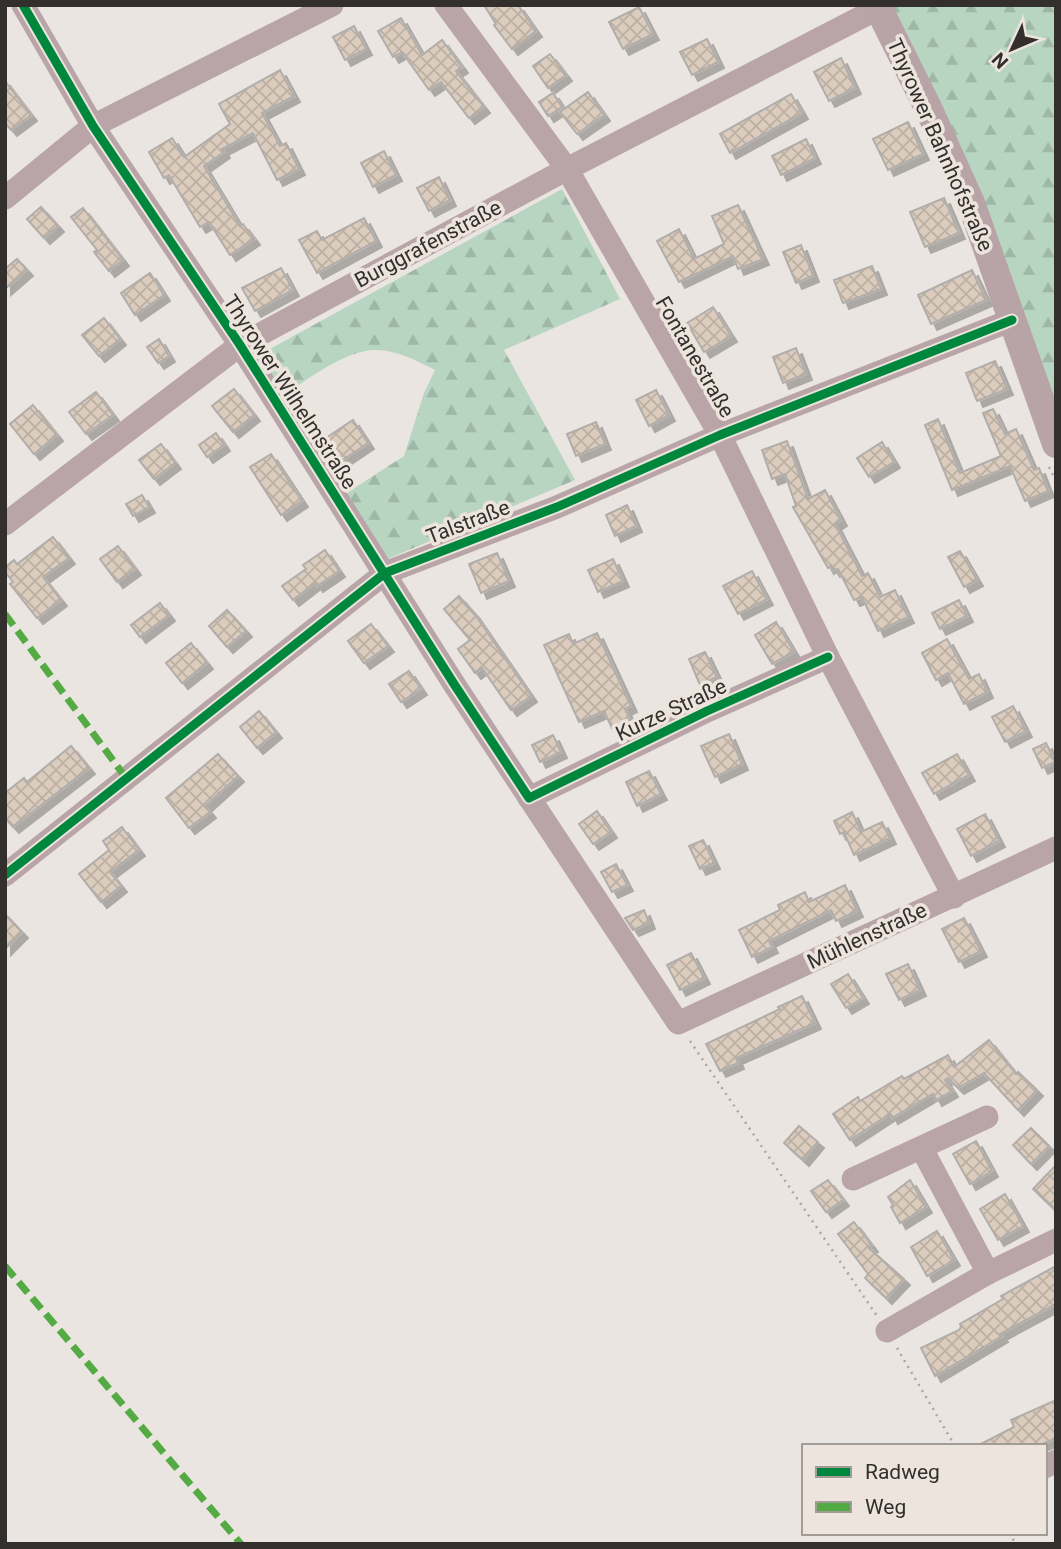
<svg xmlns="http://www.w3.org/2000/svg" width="1061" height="1549" font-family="Roboto,sans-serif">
<defs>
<pattern id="forest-firs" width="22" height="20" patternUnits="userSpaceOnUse" patternTransform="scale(1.75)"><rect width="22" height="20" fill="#b7d5c1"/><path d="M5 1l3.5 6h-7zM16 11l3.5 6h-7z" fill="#9eb7a6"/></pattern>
<pattern id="building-cross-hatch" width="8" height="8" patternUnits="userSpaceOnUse" patternTransform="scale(1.75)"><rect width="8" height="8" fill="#dbccbe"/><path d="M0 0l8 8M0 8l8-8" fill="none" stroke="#bcb0a3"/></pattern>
<filter id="shadow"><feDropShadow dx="6" dy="6" stdDeviation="0" flood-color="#0004"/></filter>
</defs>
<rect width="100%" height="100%" fill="#eae5e0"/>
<g fill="url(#forest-firs)">
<polygon points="885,5 1056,5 1056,418"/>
<path d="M562,189l58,110 -116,51 71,130 -190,80 -43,-64 62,-40 20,-63 11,-23c-18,-9 -36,-19 -57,-20 -31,-2 -72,31 -98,47l-23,-41z"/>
</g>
<g fill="url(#building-cross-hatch)" stroke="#b1adaa" stroke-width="2" filter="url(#shadow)">
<polygon points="484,5 518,5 536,31 512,49 494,25 496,24"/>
<polygon points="639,7 653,34 623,49 609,22"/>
<polygon points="401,18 422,55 442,40 462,67 456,71 484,107 469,118 441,82 429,90 402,52 393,57 378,31"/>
<polygon points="354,26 366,49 345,60 333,37"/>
<polygon points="707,39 718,62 692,75 680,52"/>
<polygon points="550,54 566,75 548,88 533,66"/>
<polygon points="841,58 855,88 829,101 814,72"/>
<polygon points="280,70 294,96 262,113 280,146 286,143 299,169 277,180 253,133 222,149 224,152 204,166 240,226 243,224 254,239 230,255 209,222 200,227 169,175 164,178 149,152 172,138 184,157 230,124 219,104"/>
<polygon points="5,81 31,115 11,130 5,123"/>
<polygon points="588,92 604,115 577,134 560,112"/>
<polygon points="553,93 562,107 548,116 539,102"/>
<polygon points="791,94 802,113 730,153 720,134"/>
<polygon points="908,122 923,154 888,170 873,139"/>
<polygon points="806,139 815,158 781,175 772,156"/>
<polygon points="384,151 396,175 373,187 361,163"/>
<polygon points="439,177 450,200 429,211 417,188"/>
<polygon points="944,198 959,233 925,247 910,212"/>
<polygon points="738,205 763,259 738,269 733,256 679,282 657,241 679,229 694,259 724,244 712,216"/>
<polygon points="41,207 58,226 44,238 27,219"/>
<polygon points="83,208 123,260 109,271 94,252 97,250 71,217"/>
<polygon points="364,218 376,241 317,273 299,240 317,231 322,240"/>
<polygon points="801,245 813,276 796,283 783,252"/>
<polygon points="17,259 27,270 5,289 5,269"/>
<polygon points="872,266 881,289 843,303 834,280"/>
<polygon points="281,268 293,290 255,311 242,288"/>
<polygon points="972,270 986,300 931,324 918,295"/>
<polygon points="150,273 164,295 135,315 121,293"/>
<polygon points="713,307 731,336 704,352 687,323"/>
<polygon points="104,318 120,339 99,356 82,335"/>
<polygon points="159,339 169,356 158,363 147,347"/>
<polygon points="796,348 806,374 783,383 773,357"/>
<polygon points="995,361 1007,389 977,401 966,373"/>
<polygon points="234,389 254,415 233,432 212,406"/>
<polygon points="656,390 669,415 649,426 636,400"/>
<polygon points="96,392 113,415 86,434 69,412"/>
<polygon points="33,405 57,435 34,454 10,424"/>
<polygon points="993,409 1005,434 1016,429 1034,470 1039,468 1048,491 1025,501 1010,466 952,490 925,425 938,419 960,473 1001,456 983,413"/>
<polygon points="353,420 368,443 341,461 326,438"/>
<polygon points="596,422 605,444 576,456 567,434"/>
<polygon points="216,433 224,445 207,457 199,445"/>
<polygon points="787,441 808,499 825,490 841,520 835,524 862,576 868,573 880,597 895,590 908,617 878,631 862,597 854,600 838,569 834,571 831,566 828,568 793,507 796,506 785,474 772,479 762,450"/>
<polygon points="882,442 894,462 869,477 857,458"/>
<polygon points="161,444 175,463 154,479 139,460"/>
<polygon points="271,454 302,501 281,515 250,467"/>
<polygon points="142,495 149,507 133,516 126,504"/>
<polygon points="627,505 636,526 615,536 606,515"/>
<polygon points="53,537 69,558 43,577 61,600 37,618 10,584 13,582 5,572 5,567 14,560 17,564"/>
<polygon points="118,546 135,569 117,582 100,559"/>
<polygon points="325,550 339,571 317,586 315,583 293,600 282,586 306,569 303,565"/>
<polygon points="960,551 977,580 964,587 948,557"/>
<polygon points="497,553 509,581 481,593 469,564"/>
<polygon points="613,559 623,581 598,592 588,570"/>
<polygon points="752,571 767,599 738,614 723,586"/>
<polygon points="459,596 474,613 531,696 511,710 482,668 475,673 458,649 470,640 444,609"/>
<polygon points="959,600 967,616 940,629 932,613"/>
<polygon points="160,603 169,615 140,637 131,625"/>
<polygon points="227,610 246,631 227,647 209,626"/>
<polygon points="776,622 794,652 772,664 755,635"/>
<polygon points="371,624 388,646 364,663 348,641"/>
<polygon points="597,633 631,706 625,709 630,720 612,728 604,711 579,722 544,645 569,634 573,644"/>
<polygon points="947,639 969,679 979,674 987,692 964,704 948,673 936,680 922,653"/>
<polygon points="191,643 207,663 182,683 166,663"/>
<polygon points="705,652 717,677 700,685 689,659"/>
<polygon points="409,671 421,689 401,702 389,684"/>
<polygon points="1013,706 1026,731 1005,742 992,717"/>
<polygon points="259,711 276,732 257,748 240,727"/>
<polygon points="729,734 742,764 715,777 701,746"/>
<polygon points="553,735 561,752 540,762 532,745"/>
<polygon points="1046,743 1055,762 1042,768 1033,749"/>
<polygon points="71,746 89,768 13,827 5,818 5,793 24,778 27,782"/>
<polygon points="218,754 238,776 205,806 210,812 189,828 166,798"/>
<polygon points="957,754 969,775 934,794 922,773"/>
<polygon points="649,771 661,794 637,806 626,782"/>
<polygon points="597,811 611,832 593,844 579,824"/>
<polygon points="852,812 861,832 882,822 890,838 854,855 844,832 840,834 834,821"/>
<polygon points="985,814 999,841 971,856 957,829"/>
<polygon points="122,827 139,850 110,872 121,886 101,902 79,874 109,850 103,841"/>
<polygon points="703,840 714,863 700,869 689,846"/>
<polygon points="616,864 627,885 612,892 601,872"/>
<polygon points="845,885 857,911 836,921 831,910 769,941 772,947 752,957 739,930 780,910 778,905 805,892 809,902"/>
<polygon points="644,910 649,923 633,930 625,918"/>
<polygon points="5,914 22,932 5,949"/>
<polygon points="964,918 981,951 959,962 942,929"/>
<polygon points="691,953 704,978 680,990 667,965"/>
<polygon points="908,964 920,990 899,1000 886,974"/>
<polygon points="848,974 863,998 846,1008 831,984"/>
<polygon points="802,996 815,1023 736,1058 738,1063 720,1071 706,1044 780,1009 778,1007"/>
<polygon points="989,1040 1016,1074 1018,1072 1037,1090 1018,1110 984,1073 958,1088 948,1078 945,1080 952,1091 936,1100 933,1094 892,1118 890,1114 850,1140 833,1114 858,1097 860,1101 902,1076 904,1079 948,1055 954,1067"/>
<polygon points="799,1126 818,1142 803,1160 784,1143"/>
<polygon points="1031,1128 1049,1146 1031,1164 1013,1145"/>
<polygon points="976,1141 992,1171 970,1184 953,1154"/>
<polygon points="1056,1165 1056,1211 1033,1189"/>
<polygon points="828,1180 843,1200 826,1212 811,1191"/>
<polygon points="910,1180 926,1207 900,1223 891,1207 893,1205 888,1197"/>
<polygon points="1005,1194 1023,1226 998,1240 980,1209"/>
<polygon points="854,1222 872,1246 869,1248 904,1279 886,1298 865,1278 868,1274 838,1234"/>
<polygon points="937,1231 954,1260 927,1276 911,1247"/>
<polygon points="1056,1266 1056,1304 1000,1334 1002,1336 935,1376 921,1348 959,1330 961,1327 960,1324 1003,1299 1001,1296"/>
<polygon points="1056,1400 1056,1438 1038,1446 977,1446 1014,1427 1011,1420"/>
</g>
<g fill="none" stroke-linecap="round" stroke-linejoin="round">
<g stroke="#afa3a3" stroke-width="2.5" stroke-dasharray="2 5" stroke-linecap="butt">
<polyline points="1049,467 1056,481"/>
<polyline points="690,1041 877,1316"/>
<polyline points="897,1348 955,1446"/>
<polyline points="1009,1533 1016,1544"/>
</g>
<g stroke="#b9a5a8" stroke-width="23">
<polyline points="23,5 93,126 240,345 454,684 678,1023 1056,848"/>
<polyline points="446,5 567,169 720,435 828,657 954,897"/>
<polyline points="5,198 93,126 332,5"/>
<polyline points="5,524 240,345 567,169 879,8"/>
<polyline points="529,798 707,711 828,657"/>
<polyline points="5,875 385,573 557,507 720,435 1012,320"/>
<polyline points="922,1149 988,1273"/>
<polyline points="853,1179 987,1117"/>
<polyline points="887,1331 988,1273 1056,1240"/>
<polyline points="1045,1467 1056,1461"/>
</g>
<polyline stroke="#b8a4a7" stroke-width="28" points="877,5 930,112 971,203 1056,444"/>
<g stroke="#54ab44" stroke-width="7" stroke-dasharray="14 7" stroke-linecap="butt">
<polyline points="5,614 126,778"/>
<polyline points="5,1266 241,1544"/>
</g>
<defs>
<g id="cycleway">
<polyline points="23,5 93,126 240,345 454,684 529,798 707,711 828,657"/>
<polyline points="5,875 385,573 557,507 720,435 1012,320"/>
</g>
</defs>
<use href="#cycleway" stroke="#ede5dd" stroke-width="13"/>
<use href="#cycleway" stroke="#00873e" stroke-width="9"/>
</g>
<g text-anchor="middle" stroke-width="7" stroke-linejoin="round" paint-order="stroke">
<g font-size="21" fill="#322f2c" stroke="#ede5dd">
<text transform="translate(940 145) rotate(66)" y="7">Thyrower Bahnhofstraße</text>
<text transform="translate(428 244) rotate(-28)" y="7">Burggrafenstraße</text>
<text transform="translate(695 357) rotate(60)" y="7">Fontanestraße</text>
<text transform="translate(290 392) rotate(57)" y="7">Thyrower Wilhelmstraße</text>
<text transform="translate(468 522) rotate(-21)" y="7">Talstraße</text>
<text transform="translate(671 710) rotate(-25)" y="7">Kurze Straße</text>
<text transform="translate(867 936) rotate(-25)" y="7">Mühlenstraße</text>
</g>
</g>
<rect width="1061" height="1549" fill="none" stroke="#322f2c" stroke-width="14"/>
<rect x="802" y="1444" width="245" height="91" fill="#ede5dd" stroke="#a29c96" stroke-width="2"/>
<rect x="816" y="1467" width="35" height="10" fill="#00873e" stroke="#a29c96" stroke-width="2"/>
<text x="865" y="1479" font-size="21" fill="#322f2c">Radweg</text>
<rect x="816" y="1502" width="35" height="10" fill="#54ab44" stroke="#a29c96" stroke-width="2"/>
<text x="865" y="1514" font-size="21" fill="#322f2c">Weg</text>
<g transform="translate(1012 49) rotate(226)" stroke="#ede5dd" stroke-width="5" paint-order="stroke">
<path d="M0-5L12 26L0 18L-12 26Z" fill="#322f2c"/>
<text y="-10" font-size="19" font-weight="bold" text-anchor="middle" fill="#322f2c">N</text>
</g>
</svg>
